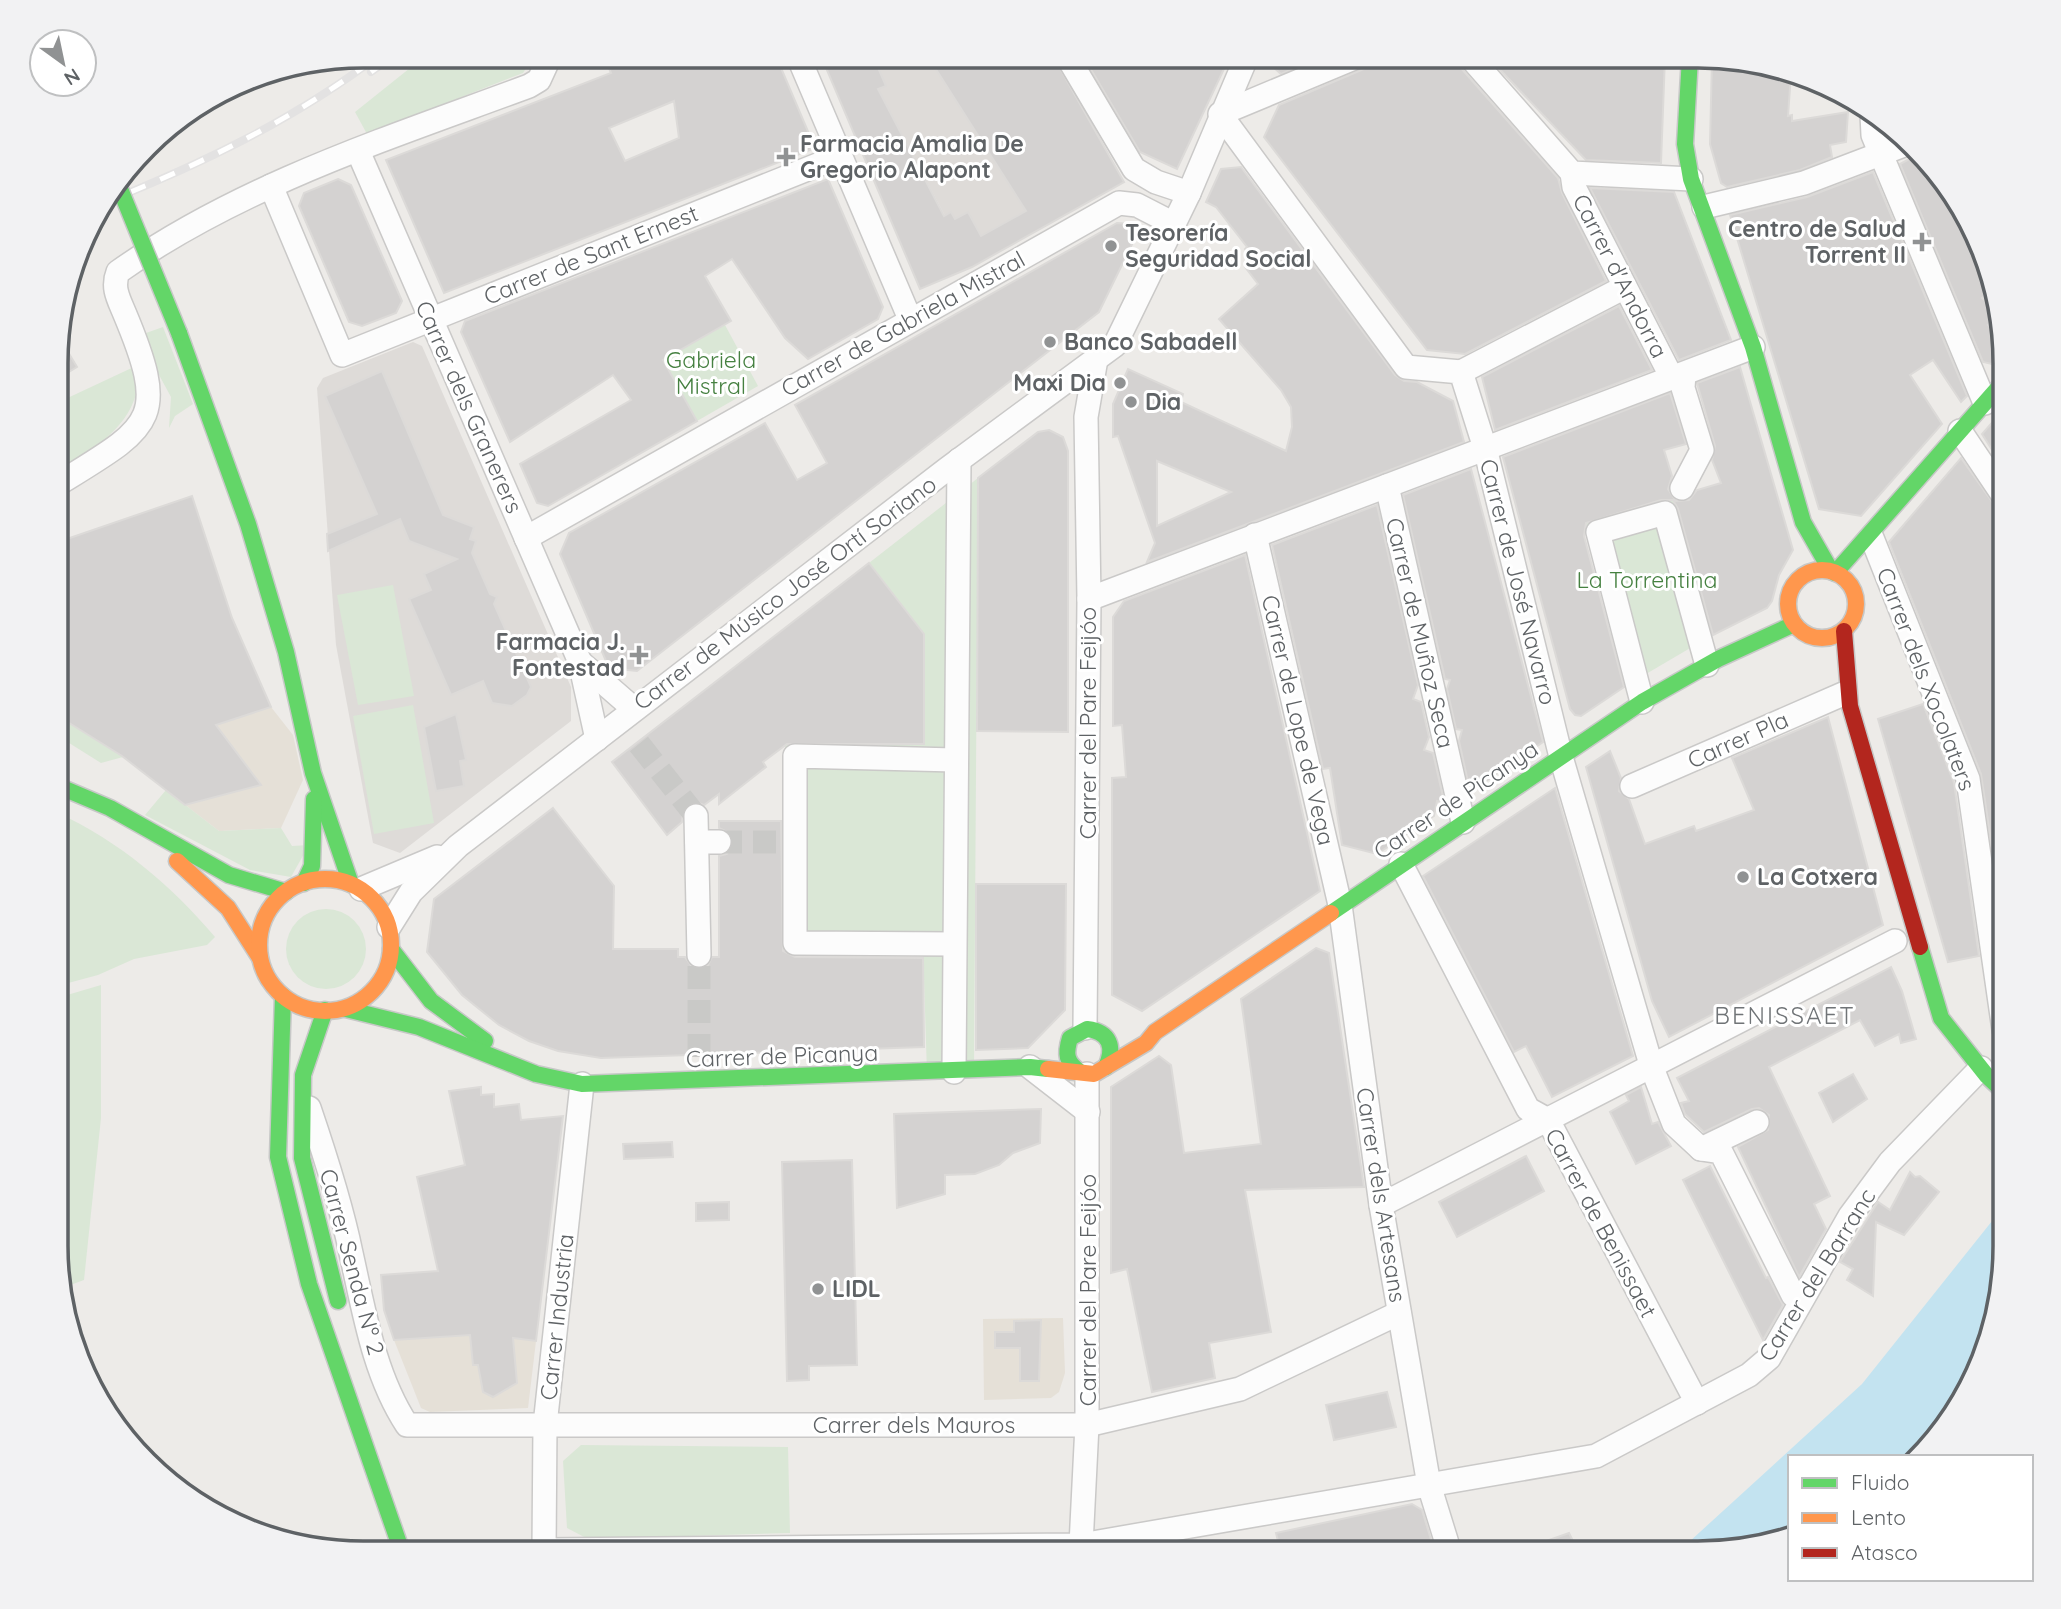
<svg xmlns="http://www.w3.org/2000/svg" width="2061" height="1609" font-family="Quicksand,sans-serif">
<rect width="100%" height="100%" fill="#edebe8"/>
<g fill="#e5e0d7">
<polygon points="271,707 293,735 303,780 281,828 219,831 123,757"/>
<polygon points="1063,1318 1065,1373 1059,1392 1051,1398 984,1400 983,1319"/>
<polygon points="486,1334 536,1341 528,1408 430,1412 421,1408 394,1340"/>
</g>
<g fill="#dedbd8">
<polygon points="873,56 960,56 1058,219 972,267 878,89"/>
<polygon points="413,342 422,346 571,687 571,721 400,853 373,843 336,645 317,388 323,378"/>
</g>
<g fill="#dae7d6">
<polygon points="425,56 534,56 523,73 367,134 355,112"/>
<polygon points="725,325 758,386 697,421 663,360"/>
<polygon points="163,327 193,404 175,416 169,428 171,397 158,373 146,333"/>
<path d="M138,365c6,54 -39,81 -80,107l1,-70z"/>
<polygon points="978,478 974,1071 927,1073 923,948 789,948 785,745 924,634 869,563"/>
<polygon points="1673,500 1709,637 1629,684 1586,523"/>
<polygon points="393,585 414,696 358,705 337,595"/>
<polygon points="413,705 434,823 374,834 353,716"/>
<polygon points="58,716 123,757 101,763 58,736"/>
<polygon points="166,790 219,831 281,828 292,846 309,845 291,877 250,870 145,815"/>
<path d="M58,813c61,28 114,73 157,124l-8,8 -73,14 -36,16 -41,11z"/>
<circle cx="326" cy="949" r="40"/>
<polygon points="101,985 101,1118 84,1280 62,1288 57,1267 57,998"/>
<polygon points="581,1445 788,1447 790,1533 588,1539 567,1528 563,1461"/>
</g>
<polygon fill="#c3e3f0" points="2004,1206 2004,1267 1981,1364 1929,1449 1918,1457 1790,1457 1790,1535 1698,1553 1677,1553 1862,1384"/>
<g fill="#d4d2d1" stroke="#dcdad8" stroke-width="2" fill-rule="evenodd">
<path d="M604,56h172l39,92 -371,145 -58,-133 225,-87zM674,101l5,37 -54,23 -16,-33z"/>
<polygon points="821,56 873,56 886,86 878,89 944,216 951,212 955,219 968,212 981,236 1026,211 932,63 943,56 1053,56 1124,182 972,267 920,289"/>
<polygon points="1083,56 1230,56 1177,169 1140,152"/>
<polygon points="1261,56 1322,56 1281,74"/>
<polygon points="1373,56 1454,57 1459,66 1558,178 1562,193 1606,281 1465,354 1427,350 1264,137 1279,105 1364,69"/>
<polygon points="1488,57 1665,57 1661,163 1586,160"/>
<polygon points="1712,57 1791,74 1788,116 1792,115 1792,121 1848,112 1846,142 1830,145 1832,157 1800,170 1727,187 1721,183 1710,144"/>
<polygon points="1915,156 1918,163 1923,161 1930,170 1935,185 1939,183 1974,227 1988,292 1982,298 1992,308 1995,318 1988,325 1998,334 2004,357 1996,365 1983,362 1900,164"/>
<path d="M1241,167l154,208 9,6 13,1 36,19 11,41 -317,120 8,-19 -37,-107 -5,1v-33l15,-35 55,25 -2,8 105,49 6,-24 -1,-20 -10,-17 -62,-71 39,-35 -13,-17 7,-9 -7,-9 2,-2 -31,-40 -10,-5 15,-33zM1157,461l74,31 -74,34z"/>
<polygon points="1873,172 1967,396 1961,402 1933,360 1910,375 1942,424 1861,516 1819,509 1730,215 1807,197"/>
<polygon points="338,179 351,185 402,301 396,313 362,326 349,322 299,206 304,193"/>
<polygon points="828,179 883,307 878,319 808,359 785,338 732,259 705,276 731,321 663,360 697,421 548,506 537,503 520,464 631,400 613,375 510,442 461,332 465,321"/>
<polygon points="1590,188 1674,192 1731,340 1679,360"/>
<polygon points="1117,223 1131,224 1137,234 1099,312 637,671 609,668 560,554 569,533 765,423 797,480 827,463 795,405"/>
<polygon points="1619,306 1652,370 1495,430 1482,377"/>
<polygon points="59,337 77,367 59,378"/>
<polygon points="1740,367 1793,550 1779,575 1772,601 1767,608 1713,635 1678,509 1673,500 1661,500 1586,523 1584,536 1624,687 1581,716 1575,715 1570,709 1503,457 1670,393 1686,444 1664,450 1672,476 1668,489 1676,501 1689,500 1697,490 1721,483 1712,460 1715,446 1697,383"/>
<polygon points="382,371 443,515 474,527 470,539 476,541 472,553 490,594 497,597 494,604 506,631 514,634 511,642 531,687 527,695 512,706 492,703 483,681 451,695 409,599 431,590 424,574 457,559 409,541 400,519 328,551 327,534 377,514 325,396"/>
<polygon points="2005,408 2005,470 1982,434"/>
<polygon points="1049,430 1063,437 1068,451 1068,732 977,731 978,478 1038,432"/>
<polygon points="1961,458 2005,520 2005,935 1981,774 1889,542"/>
<polygon points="1471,469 1543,742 1479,786 1468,782 1459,741 1462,730 1456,729 1447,689 1450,680 1445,679 1403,495"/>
<polygon points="192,496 232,618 271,707 216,725 261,785 185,805 122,756 58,716 58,542"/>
<polygon points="1377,505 1418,685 1413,699 1421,702 1429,737 1424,750 1433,753 1443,797 1441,802 1437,801 1434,816 1377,854 1342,845 1330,768 1323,769 1272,545"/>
<polygon points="1245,555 1320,891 1142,1011 1112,995 1112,778 1126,777 1122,725 1113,726 1113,617 1124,601"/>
<polygon points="869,563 924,634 924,744 787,744 763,762 766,767 719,804 719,794 704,805 696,802 688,804 683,810 682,822 667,835 612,762"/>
<polygon points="1923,704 1954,783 1979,956 1948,962 1878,719"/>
<polygon points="456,714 466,760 460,761 464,786 436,791 424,727"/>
<polygon points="1828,717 1883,925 1669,1037 1652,1001 1586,767 1610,751 1621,778 1619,791 1629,799 1645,844 1694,826 1696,831 1754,810 1732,758"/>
<polygon points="1555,788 1633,1056 1552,1097 1526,1046 1514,1052 1423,876"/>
<polygon points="553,808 614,886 613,949 678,949 678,957 685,957 692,967 699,969 707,967 712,957 719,957 719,856 727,854 733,843 731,834 719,828 719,821 781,821 783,951 795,957 923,958 924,1047 601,1058 558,1051 529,1041 499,1025 462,995 427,952 434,899"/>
<polygon points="976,884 1066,884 1065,1010 1028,1048 976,1050"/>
<polygon points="1316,948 1329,953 1364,1187 1245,1190 1271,1332 1209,1343 1215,1378 1152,1392 1127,1269 1111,1273 1111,1087 1159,1056 1171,1065 1184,1153 1261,1144 1241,999"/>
<polygon points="1891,967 1902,991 1916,1039 1901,1043 1899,1034 1875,1046 1860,1020 1769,1067 1830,1196 1814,1204 1826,1229 1799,1277 1738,1147 1768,1130 1769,1115 1759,1108 1752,1109 1704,1132 1685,1114 1681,1103 1689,1101 1677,1078"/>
<polygon points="1853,1074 1867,1099 1833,1122 1819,1093"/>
<polygon points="481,1087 481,1095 494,1094 494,1107 519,1104 521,1120 563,1116 536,1341 513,1338 517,1383 493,1397 483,1392 478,1365 473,1365 470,1335 394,1340 384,1310 381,1275 438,1271 417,1177 465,1165 449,1091"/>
<polygon points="1641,1087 1652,1124 1658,1122 1671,1146 1636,1164 1610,1112 1629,1101 1626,1095"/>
<polygon points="1041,1109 1040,1143 1013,1153 999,1165 975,1174 945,1175 945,1194 897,1208 894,1114"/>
<polygon points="672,1142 673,1157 624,1159 623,1144"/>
<polygon points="1526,1156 1544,1191 1457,1237 1439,1202"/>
<polygon points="852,1160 857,1365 809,1366 809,1380 787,1381 782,1162"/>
<polygon points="1710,1166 1766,1278 1768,1277 1783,1305 1763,1340 1683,1180"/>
<polygon points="1910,1172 1915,1177 1920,1176 1939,1192 1904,1235 1876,1222 1873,1296 1847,1280 1853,1269 1840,1262 1878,1202 1890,1210"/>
<polygon points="729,1202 729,1220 696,1221 696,1203"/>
<polygon points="1041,1320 1039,1381 1020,1381 1020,1348 995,1348 995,1332 1014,1332 1014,1321"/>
<polygon points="1387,1392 1396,1427 1334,1440 1326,1405"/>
<polygon points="1412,1504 1422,1510 1435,1553 1281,1553 1276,1533"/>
<polygon points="1569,1533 1579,1553 1519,1553 1518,1551"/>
</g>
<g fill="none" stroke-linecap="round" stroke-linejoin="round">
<g stroke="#c9c9c7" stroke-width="23" stroke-dasharray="23 11" stroke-linecap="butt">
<polyline points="639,744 696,816"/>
<polyline points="719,842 781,842"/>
<polyline points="699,1057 699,955"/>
</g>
<defs>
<g id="street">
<polyline points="798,56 910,319"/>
<polyline points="1067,56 1134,169 1156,182 1189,193"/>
<polyline points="1359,56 1220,114 1406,367 1461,372 1485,448 1561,757 1652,1068 1674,1124 1701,1149 1721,1152 1793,1295"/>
<polyline points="1470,57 1572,173 1691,179"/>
<polyline points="1872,115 1873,135 1985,403"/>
<polyline points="358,151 580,662 597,739"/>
<polyline points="1572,173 1574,187 1672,378"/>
<polyline points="271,186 342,355 840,156"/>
<polyline points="1704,207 1804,183 1909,143"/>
<polyline points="1461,372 1625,287"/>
<polyline points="1960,431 2005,498"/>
<path d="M58,484c94,-58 112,-63 66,-172 -6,-14 -12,-25 -6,-40 123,-87 271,-134 411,-186l10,-6 11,-24"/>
<polyline points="1387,486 1463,822"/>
<polyline points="1682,488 1702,450 1683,388 1684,374"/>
<polyline points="1255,535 1340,905 1381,1205 1429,1485 1450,1553"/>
<polyline points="526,538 1119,203 1137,205 1174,224"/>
<polyline points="1872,538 1968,779 2004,1030"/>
<polyline points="1089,599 1753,347"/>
<polyline points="580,662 634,709"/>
<polyline points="1642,702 1598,532 1665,513 1707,665"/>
<polyline points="1632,786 1843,694"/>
<polyline points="696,816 699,955"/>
<polyline points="697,842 719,842"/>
<polyline points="1401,864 1528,1109 1548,1120 1697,1403"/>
<polyline points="361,889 437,857"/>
<polyline points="389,927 411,892 458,846 947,469 1115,345 1189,193 1247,56"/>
<polyline points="954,944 795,943 795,756 955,760"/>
<polyline points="1085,1028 1089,599 1086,417 1096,359"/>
<polyline points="1030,1067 1088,1112"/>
<polyline points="954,1072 959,460"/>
<polyline points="582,1084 545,1425 544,1550 1081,1545 1596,1456 1749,1375 1769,1358 1850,1216 1890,1162 1981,1068"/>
<path d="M309,1108c16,47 32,96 42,145 13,58 23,122 56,172h680l153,-36 159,-76"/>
<polyline points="1701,1149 1757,1122"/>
<polyline points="1381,1205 1895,941"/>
<polyline points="1081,1545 1087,1425 1087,1074"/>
</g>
<g id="fast">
<polyline points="1690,57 1685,144 1691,179 1753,347 1803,522 1831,571"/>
<polyline points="179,333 248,524 286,652 313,773 351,884"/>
<polyline points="1835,573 2005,380"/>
<polyline points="58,786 110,808 229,875 286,892"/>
<polyline points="304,883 312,866 314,799"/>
<polyline points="1331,913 1642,702 1718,659 1794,624"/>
<polyline points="1920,947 1941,1018 1987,1076 2004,1092"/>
<polyline points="391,949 431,1001 485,1041"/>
<polyline points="283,996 278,1157 309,1284 402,1552"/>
<polyline points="346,1009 419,1027 536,1074 582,1084 1030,1067 1048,1069"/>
<polyline points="325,1010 303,1075 302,1158 338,1301"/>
<path d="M1080,1072c-14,-10 -15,-18 -10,-34l17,-9c23,3 28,18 19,38"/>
</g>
<g id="slow">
<circle cx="1822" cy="604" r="34"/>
<polyline points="177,861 228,908 260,958"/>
<circle cx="325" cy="945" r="66"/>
<polyline points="1048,1069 1094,1074 1146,1043 1155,1032 1331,913"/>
</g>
<polyline id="jam" points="1844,631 1850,706 1920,947"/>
</defs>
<use href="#street" stroke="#cac9c8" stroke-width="26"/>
<use href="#fast" stroke="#c7c8c7" stroke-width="19"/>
<use href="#slow" stroke="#c7c8c7" stroke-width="19"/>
<use href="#jam" stroke="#c7c8c7" stroke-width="19"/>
<use href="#street" stroke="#fcfcfc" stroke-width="23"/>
<use href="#fast" stroke="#63d668" stroke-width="16"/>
<use href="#slow" stroke="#ff974d" stroke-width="16"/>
<use href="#jam" stroke="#b3261e" stroke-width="16"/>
<defs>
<g id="rail">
<polyline points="371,72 393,56"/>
<path d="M101,204c98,-39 193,-84 277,-148"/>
</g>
</defs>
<use href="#rail" stroke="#e3e2e2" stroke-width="8"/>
<use href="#rail" stroke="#fff" stroke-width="5" stroke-dasharray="16" stroke-linecap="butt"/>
<defs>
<polyline id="fast-bridge" points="118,184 179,333"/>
</defs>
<use href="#fast-bridge" stroke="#c7c8c7" stroke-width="19" stroke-linecap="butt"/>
<use href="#fast-bridge" stroke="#63d668" stroke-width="16"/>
</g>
<g fill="#909293" stroke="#fff" stroke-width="2.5">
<path d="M782.5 146.5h7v7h7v7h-7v7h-7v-7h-7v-7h7z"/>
<path d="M1918.5 231.5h7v7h7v7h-7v7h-7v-7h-7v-7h7z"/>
<circle cx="1111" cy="246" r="7"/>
<circle cx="1050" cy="342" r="7"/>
<circle cx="1120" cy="383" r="7"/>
<circle cx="1131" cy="402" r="7"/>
<path d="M635.5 644.5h7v7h7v7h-7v7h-7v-7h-7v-7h7z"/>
<circle cx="1743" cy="877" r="7"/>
<circle cx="818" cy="1289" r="7"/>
</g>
<g text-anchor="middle" stroke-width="6" stroke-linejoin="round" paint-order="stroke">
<g font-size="23" font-weight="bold" fill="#5e6265" stroke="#fff" text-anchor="start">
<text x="800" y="152">Farmacia Amalia De<tspan x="800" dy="26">Gregorio Alapont</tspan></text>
<text x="1906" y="237" text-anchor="end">Centro de Salud<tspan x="1906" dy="26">Torrent II</tspan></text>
<text x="1125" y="241">Tesorería<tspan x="1125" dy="26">Seguridad Social</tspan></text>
<text x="1064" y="350">Banco Sabadell</text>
<text x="1106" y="391" text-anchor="end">Maxi Dia</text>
<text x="1145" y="410">Dia</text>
<text x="625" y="650" text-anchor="end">Farmacia J.<tspan x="625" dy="26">Fontestad</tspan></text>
<text x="1757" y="885">La Cotxera</text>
<text x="832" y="1297">LIDL</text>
</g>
<g font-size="23" fill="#5e6265" stroke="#fff">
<text transform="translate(591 255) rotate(-22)" y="8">Carrer de Sant Ernest</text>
<text transform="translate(1620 276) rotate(63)" y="8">Carrer d'Andorra</text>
<text transform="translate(903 324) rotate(-29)" y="8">Carrer de Gabriela Mistral</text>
<text transform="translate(469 407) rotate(66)" y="8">Carrer dels Granerers</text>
<text transform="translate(1518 582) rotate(76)" y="8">Carrer de José Navarro</text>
<text transform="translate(785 593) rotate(-37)" y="8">Carrer de Músico José Ortí Soriano</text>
<text transform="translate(1420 633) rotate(77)" y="8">Carrer de Muñoz Seca</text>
<text transform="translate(1926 679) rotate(69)" y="8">Carrer dels Xocolaters</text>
<text transform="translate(1298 720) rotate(77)" y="8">Carrer de Lope de Vega</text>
<text transform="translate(1088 723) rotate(-90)" y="8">Carrer del Pare Feijóo</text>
<text transform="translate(1738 740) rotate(-24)" y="8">Carrer Pla</text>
<text transform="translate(1456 800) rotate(-34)" y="8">Carrer de Picanya</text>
<text transform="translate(782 1056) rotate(-2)" y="8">Carrer de Picanya</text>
<text transform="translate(1381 1195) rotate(81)" y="8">Carrer dels Artesans</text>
<text transform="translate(1601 1223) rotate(62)" y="8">Carrer de Benissaet</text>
<text transform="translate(352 1262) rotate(75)" y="8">Carrer Senda Nº 2</text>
<text transform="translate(1817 1275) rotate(-58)" y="8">Carrer del Barranc</text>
<text transform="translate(1088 1290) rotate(-90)" y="8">Carrer del Pare Feijóo</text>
<text transform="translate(557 1317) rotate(-84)" y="8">Carrer Industria</text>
<text x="914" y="1433">Carrer dels Mauros</text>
</g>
<g font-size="23" fill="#468141" stroke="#fff">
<text x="711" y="368">Gabriela<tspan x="711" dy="26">Mistral</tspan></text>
<text x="1647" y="588">La Torrentina</text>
</g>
<g font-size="24" letter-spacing="2" fill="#707477" stroke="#fff">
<text x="1785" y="1024">BENISSAET</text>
</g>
</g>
<path d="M0 0H2061V1609H0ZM363 68H1698A295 295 0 0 1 1993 363V1246A295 295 0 0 1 1698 1541H363A295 295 0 0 1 68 1246V363A295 295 0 0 1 363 68Z" fill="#f2f2f3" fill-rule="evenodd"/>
<path fill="none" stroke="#5e6265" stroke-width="3.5" d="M363 68H1698A295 295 0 0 1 1993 363V1246A295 295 0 0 1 1698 1541H363A295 295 0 0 1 68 1246V363A295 295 0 0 1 363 68Z"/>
<rect x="1788" y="1455" width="245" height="126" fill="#ffffff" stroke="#bfc0c1" stroke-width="2"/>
<rect x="1802" y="1478" width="35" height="10" fill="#63d668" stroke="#bfc0c1" stroke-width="2"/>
<text x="1851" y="1490" font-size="21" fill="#5e6265">Fluido</text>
<rect x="1802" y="1513" width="35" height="10" fill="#ff974d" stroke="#bfc0c1" stroke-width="2"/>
<text x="1851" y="1525" font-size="21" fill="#5e6265">Lento</text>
<rect x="1802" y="1548" width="35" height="10" fill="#b3261e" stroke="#bfc0c1" stroke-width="2"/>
<text x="1851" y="1560" font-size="21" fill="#5e6265">Atasco</text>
<g transform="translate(63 63) rotate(147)"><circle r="33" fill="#ffffff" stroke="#bfc0c1" stroke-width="2"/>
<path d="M0-5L12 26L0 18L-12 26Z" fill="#909293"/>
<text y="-10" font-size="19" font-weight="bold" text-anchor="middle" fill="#5e6265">N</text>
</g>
</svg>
